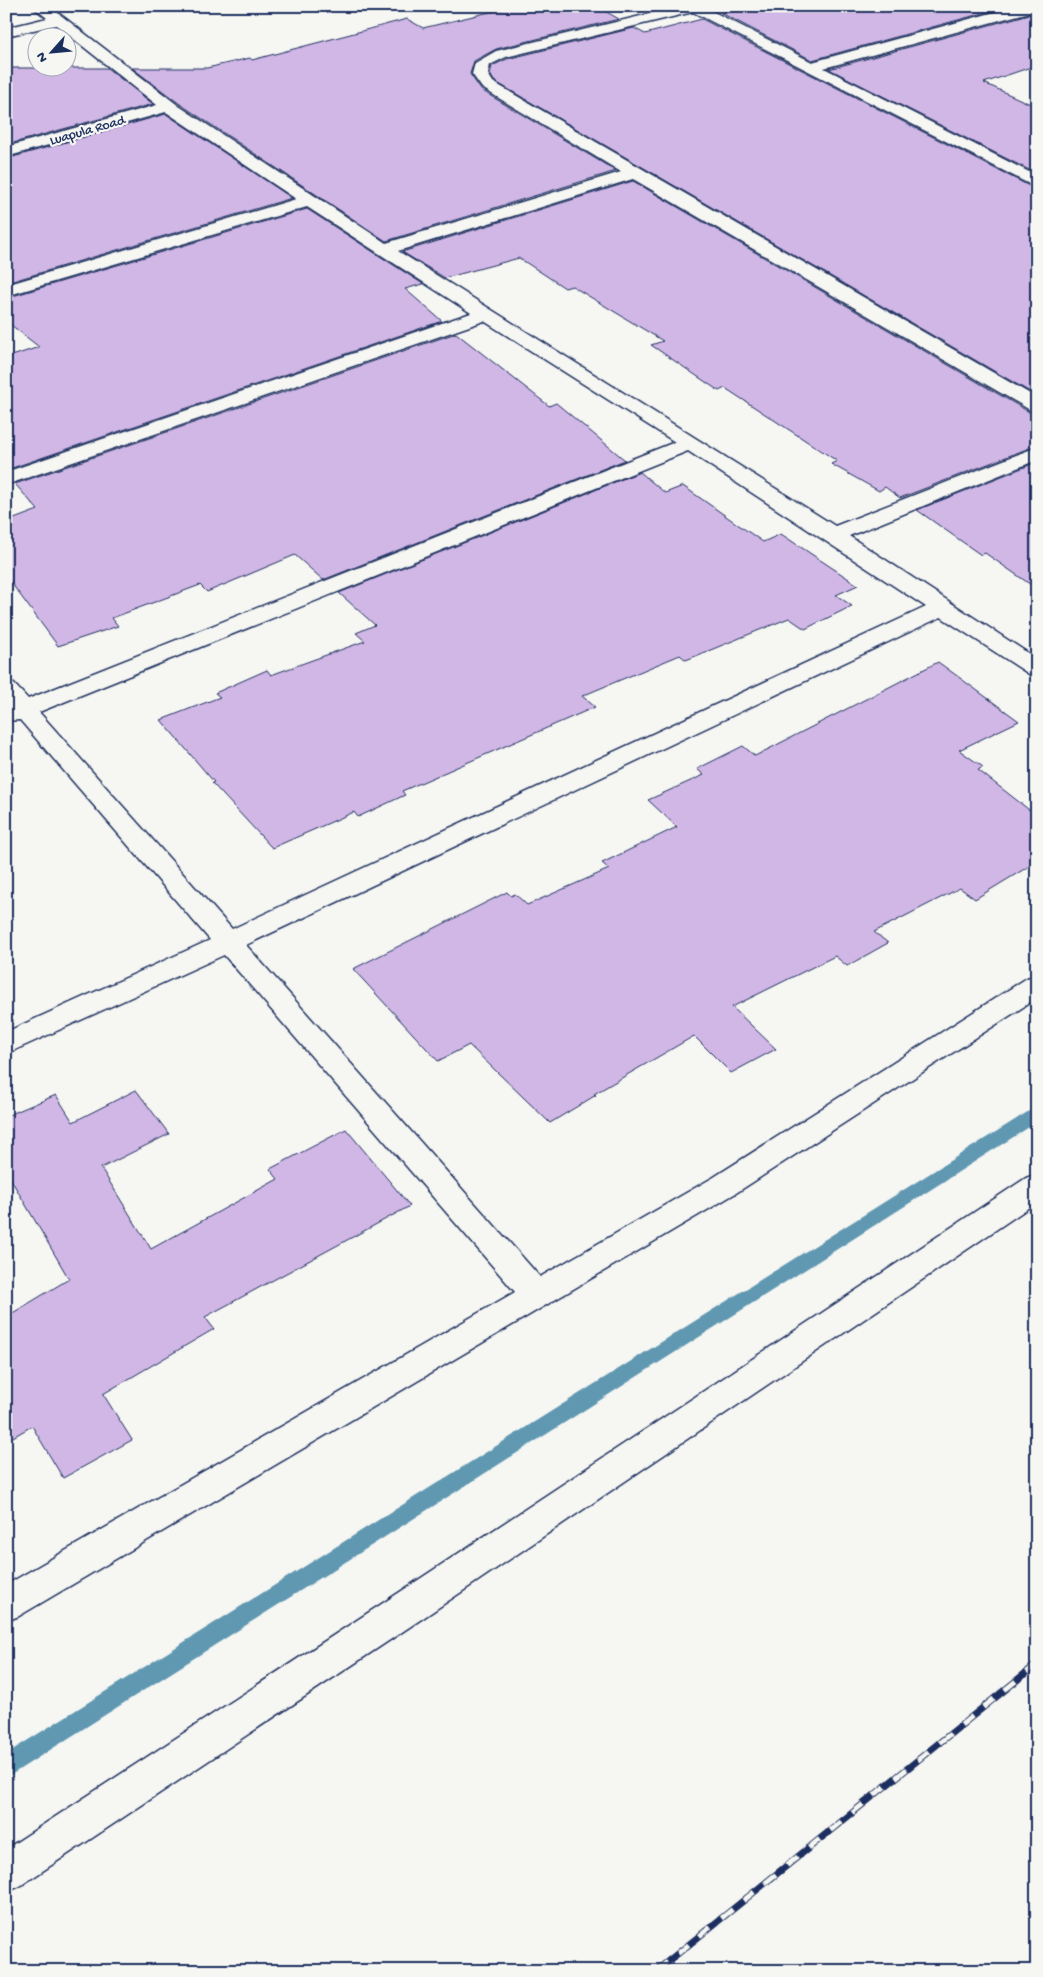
<svg xmlns="http://www.w3.org/2000/svg" width="1043" height="1977" font-family="'Gochi Hand',sans-serif">
<rect width="100%" height="100%" fill="#f6f6f2"/>
<filter id="ink" filterUnits="userSpaceOnUse"><feTurbulence type="fractalNoise" baseFrequency=".02" numOctaves="2"/><feDisplacementMap in="SourceGraphic" scale="10" xChannelSelector="R" yChannelSelector="G"/><feConvolveMatrix kernelMatrix="1 2 1 2 8 2 1 2 1" color-interpolation-filters="sRGB"/></filter>
<g filter="url(#ink)">
<g fill="none" stroke-linecap="round" stroke-linejoin="round">
<polygon fill="#6098b2" fill-rule="evenodd" points="1037,1106 1037,1122 6,1778 6,1754"/>
</g>
<g fill="#d1b7e6" stroke="#1b2f5e">
<polygon points="515,6 596,6 619,19 496,49 474,61 470,74 481,90 616,171 386,241 180,104 132,68 207,68 250,58 252,60 407,19 423,28"/>
<polygon points="746,6 1009,6 812,60 721,13"/>
<polygon points="1037,12 1037,65 984,83 1037,107 1037,174 829,69"/>
<polygon points="702,19 1037,190 1037,396 494,81 490,74 492,66 507,59 634,28 645,34"/>
<polygon points="6,68 107,68 153,104 6,145"/>
<polygon points="166,114 292,198 6,283 6,159"/>
<polygon points="633,181 1029,412 1037,414 1037,445 900,498 885,487 879,491 831,464 837,461 725,388 719,391 651,345 663,341 572,286 565,288 519,258 445,278 402,252"/>
<polygon points="307,209 423,284 405,289 442,321 6,470 6,358 39,347 6,321 6,298"/>
<polygon points="456,333 549,406 556,403 625,460 323,580 295,555 207,592 200,585 112,618 118,626 58,646 6,576 6,522 38,510 15,484"/>
<polygon points="1037,462 1037,589 985,553 981,555 917,510"/>
<polygon points="640,472 665,493 683,486 763,542 781,534 858,585 836,595 852,606 805,629 789,618 686,660 680,655 582,696 595,707 402,791 405,795 358,817 354,812 272,848 212,783 214,782 161,720 220,697 215,693 267,670 271,675 365,641 356,633 375,625 339,593"/>
<polygon points="938,662 1019,721 959,750 983,767 978,770 1037,816 1036,862 975,899 960,888 874,932 888,943 847,966 835,956 732,1007 776,1049 731,1073 694,1036 594,1094 596,1095 550,1123 469,1045 438,1061 353,969 507,892 511,896 515,894 527,905 609,869 602,863 677,827 648,800 704,775 697,769 743,746 755,756"/>
<polygon points="136,1090 169,1134 101,1168 151,1249 278,1179 270,1169 346,1129 410,1206 205,1317 214,1329 103,1394 132,1440 63,1478 32,1426 6,1441 6,1317 69,1279 6,1171 6,1116 56,1095 73,1122"/>
</g>
<g fill="none" stroke-linecap="round" stroke-linejoin="round">
<defs>
<g id="street">
<path d="M32,6h17l130,100 207,137 235,-71 -139,-84 -10,-14 3,-11 21,-12 186,-45h20l110,56 205,-56h20v4l-213,58 213,108v12l-344,-176 -187,45 -16,8 -2,9 5,8 544,316v14l-7,-2 -397,-231 -235,72 437,275 202,-79v13l-188,76 188,123v17l-8,-2 -88,-57 -695,328 294,332 174,-100 313,-199 10,-3v23l-301,195 -717,423 -13,5v-36l509,-293 -291,-337 -218,99v-22l204,-92 -190,-220 -14,1v-13l3,-1 -3,-3v-22l8,2 14,15 647,-257 -191,-121 -478,164v-13l465,-159 -164,-106 -301,89v-11l290,-86 -130,-87 -160,45v-10l151,-42 -101,-80 -50,11v-8l41,-10zM688,451l238,156 -694,322 -193,-217z"/>
<polygon points="1037,1174 1037,1202 426,1616 20,1886 6,1892 6,1849 400,1592 1026,1178"/>
</g>
</defs>
<use href="#street" stroke="#1b2f5e" stroke-width="3"/>
<use href="#street" fill="#f6f6f2" fill-rule="evenodd"/>
<defs>
<polyline id="rail" points="656,1971 1037,1664"/>
</defs>
<use href="#rail" stroke="#1b2f5e" stroke-width="7"/>
<use href="#rail" stroke="#f6f6f2" stroke-width="5" stroke-dasharray="14" stroke-linecap="butt"/>
</g>
</g>
<g text-anchor="middle" stroke-width="4.5" stroke-linejoin="round" paint-order="stroke">
<g font-size="14" fill="#1b2f5e" stroke="#f6f6f2">
<text transform="translate(87 129) rotate(-16)" y="5">Luapula Road</text>
</g>
</g>
<rect width="1043" height="1977" fill="none" stroke="#f6f6f2" stroke-width="25"/>
<rect x="12" y="12" width="1018" height="1952" fill="none" stroke="#1b2f5e" stroke-width="2" filter="url(#ink)"/>
<g transform="translate(52 52) rotate(243)"><circle r="24" fill="#f6f6f2" stroke="#9ea6b7"/>
<path d="M0-4L9 19L0 12L-9 19Z" fill="#1b2f5e"/>
<text y="-8" font-size="14" font-weight="bold" text-anchor="middle" fill="#1b2f5e">N</text>
</g>
</svg>
